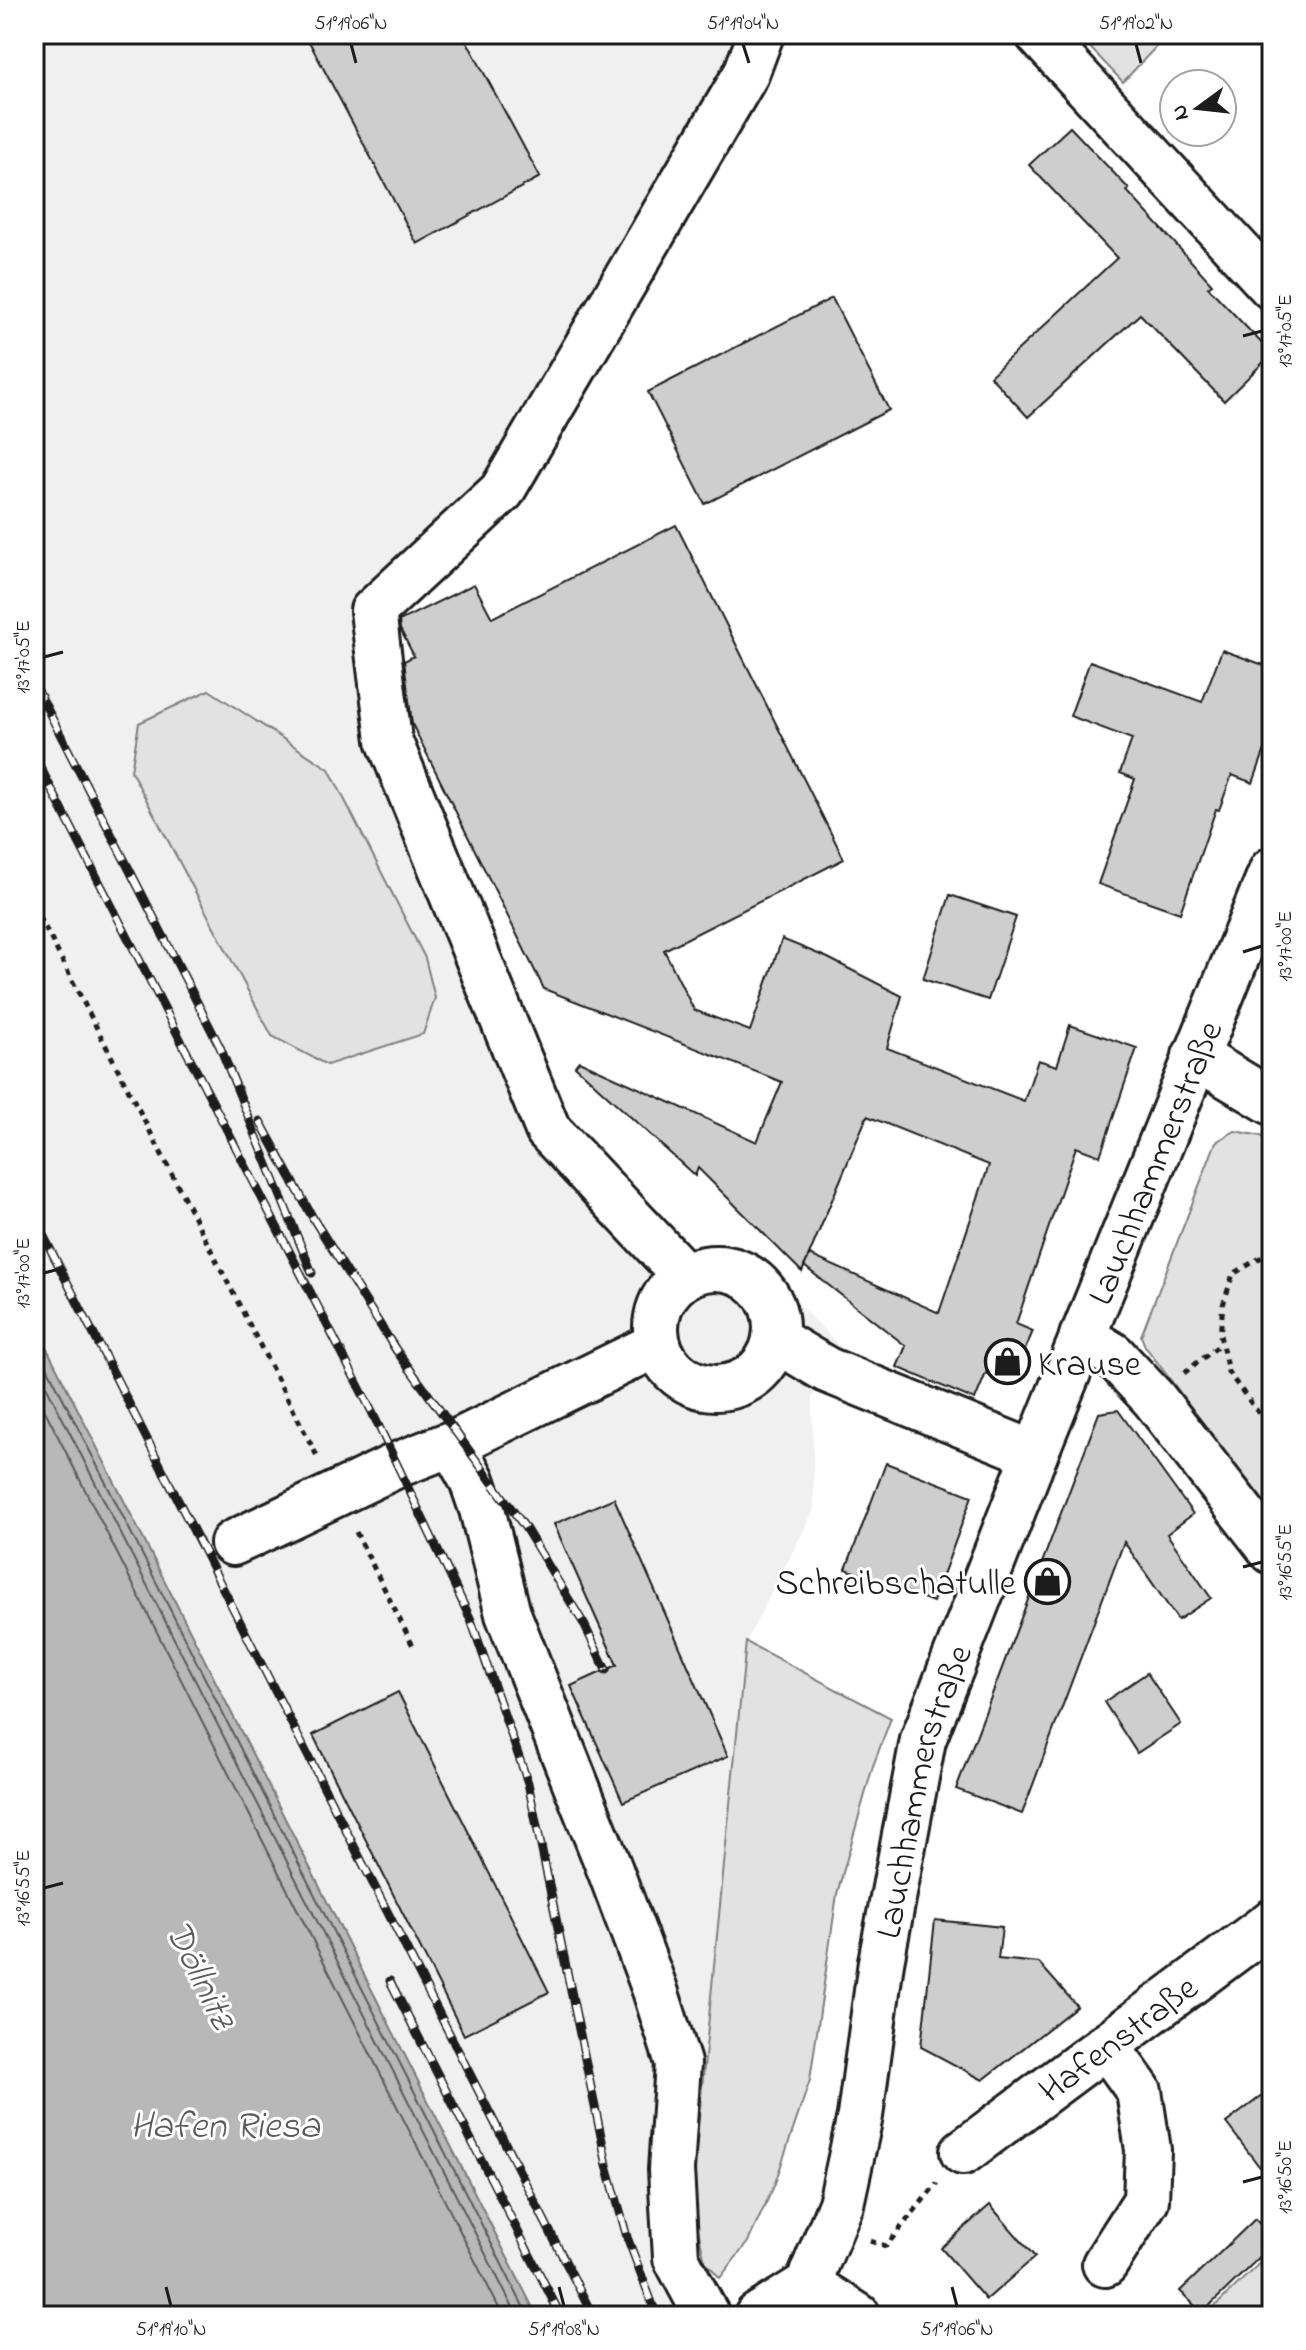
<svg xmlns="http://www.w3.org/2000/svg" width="1306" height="2350" font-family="'Indie Flower',sans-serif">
<rect width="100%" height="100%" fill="#fff"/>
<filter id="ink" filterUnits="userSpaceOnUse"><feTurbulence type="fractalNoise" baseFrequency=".0125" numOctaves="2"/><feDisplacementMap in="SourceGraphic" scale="16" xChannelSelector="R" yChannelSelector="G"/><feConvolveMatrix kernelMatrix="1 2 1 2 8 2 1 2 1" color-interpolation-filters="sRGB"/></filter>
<g filter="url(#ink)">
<polygon fill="#f0f0f0" points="34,34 785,34 754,102 518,507 399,610 390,633 399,711 563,1113 689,1247 758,1263 841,1347 812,1397 814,1510 746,1642 707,2045 705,2261 736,2316 537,2316 34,1323"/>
<g fill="#e2e2e2" stroke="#7f7f7f" stroke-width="2">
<polygon points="1077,34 1168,34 1123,82"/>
<polygon points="209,690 329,769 425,958 435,998 423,1034 327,1065 272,1036 131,771 139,723"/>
<polygon points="1235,1131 1261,1136 1272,1144 1272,1515 1145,1346 1141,1336 1216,1142"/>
<polygon points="746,1642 891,1718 873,1766 837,1894 810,2080 774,2186 748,2242 720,2278 705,2261 691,2199"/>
<polygon points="1272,2251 1272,2316 1205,2316"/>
</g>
<polygon fill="#b8b8b8" stroke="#7a7a7a" stroke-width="2" points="34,1323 537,2316 34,2316"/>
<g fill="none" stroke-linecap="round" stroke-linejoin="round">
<g stroke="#5a5a5a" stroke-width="2">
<polyline points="34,1341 528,2316"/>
<polyline points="34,1362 517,2316"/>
<polyline points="34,1389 503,2316"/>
</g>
</g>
<g fill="#cecece" stroke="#1c1c1c" stroke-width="2">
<polygon points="305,34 463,34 540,177 417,244"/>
<polygon points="1070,127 1129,189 1127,191 1212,284 1208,287 1272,354 1224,401 1140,314 1028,417 990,376 1117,258 1029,165"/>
<polygon points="832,298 889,410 705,504 648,392"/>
<polygon points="676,525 844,859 664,950 694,1010 750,1031 782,939 828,958 902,996 887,1048 1024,1101 1038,1060 1057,1066 1070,1025 1137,1048 1100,1156 1076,1147 1016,1324 1033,1331 1011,1383 986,1373 975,1400 897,1367 906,1346 804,1266 810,1255 939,1313 989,1165 867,1116 802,1272 698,1168 695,1176 575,1066 579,1061 757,1142 782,1082 544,989 412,724 404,661 414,656 400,629 399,621 474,584 492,618"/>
<polygon points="1222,650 1272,668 1272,730 1253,783 1232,775 1219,810 1216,809 1180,913 1098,884 1135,779 1120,773 1132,739 1070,716 1090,661 1202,702"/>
<polygon points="950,895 1016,917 988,1000 923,979"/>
<polygon points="1118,1410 1193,1514 1167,1534 1211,1598 1178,1620 1124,1542 1022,1814 956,1789 1099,1413"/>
<polygon points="886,1463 972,1496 933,1602 846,1569"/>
<polygon points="614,1498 728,1756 623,1802 571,1686 617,1665 554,1524"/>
<polygon points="1147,1673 1181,1724 1137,1753 1104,1702"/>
<polygon points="398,1692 549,1992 464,2035 313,1735"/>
<polygon points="935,1920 1002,1927 998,1959 1039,1963 1077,2006 983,2080 921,2047"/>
<polygon points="1272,2088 1272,2183 1226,2123"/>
<polygon points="990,2205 1035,2257 986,2300 941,2248"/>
<polygon points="1255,2219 1272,2237 1272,2245 1202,2313 1180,2291"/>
</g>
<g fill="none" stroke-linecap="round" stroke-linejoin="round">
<defs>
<g id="minor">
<polyline points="1038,34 1272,287"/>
<polyline points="1195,1056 1272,1102"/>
<circle cx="716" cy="1328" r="60"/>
<polyline points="685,1276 548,1130 389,740 373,611 502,491 746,74 761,34"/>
<polyline points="1082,1336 1113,1355 1154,1399 1272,1551"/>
<polyline points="775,1339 827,1370 1035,1454"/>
<polyline points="452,1444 472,1480 482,1509 508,1614 610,1870 655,1990 678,2063 671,2170 676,2258 707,2316"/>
<polyline points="233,1543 397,1465 461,1440 658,1344"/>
<path id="s1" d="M963,2152l309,-230"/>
<polyline points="1105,2264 1146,2200 1148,2150 1139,2091 1106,2045"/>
</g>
<g id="major">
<path id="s2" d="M808,2284l33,-80 19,-88 21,-154 42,-222 112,-286 237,-584"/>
<polyline points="808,2284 858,2316"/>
<polyline points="757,2316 808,2284"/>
</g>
</defs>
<use href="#minor" stroke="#1c1c1c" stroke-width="50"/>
<use href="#major" stroke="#1c1c1c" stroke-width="50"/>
<g stroke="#1c1c1c" stroke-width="5" stroke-dasharray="6 6" stroke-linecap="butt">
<polyline points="34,906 317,1456"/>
<polyline points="1272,1251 1233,1274 1223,1305 1220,1335 1228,1372 1272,1431"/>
<polyline points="1184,1373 1221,1344"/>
<polyline points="356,1532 413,1646"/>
<polyline points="870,2241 886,2246 937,2183"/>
</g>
<use href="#minor" stroke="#fff" stroke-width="44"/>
<use href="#major" stroke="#fff" stroke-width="44"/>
<defs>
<g id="rail">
<polyline points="34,683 220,1047 312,1273"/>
<polyline points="34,755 372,1412 471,1620 528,1783 607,2165 627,2237 657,2316"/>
<polyline points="260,1121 314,1220 396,1350 524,1526 584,1624 606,1670"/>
<polyline points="34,1217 593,2316"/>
<polyline points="390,1981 561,2316"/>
</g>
</defs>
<use href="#rail" stroke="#1c1c1c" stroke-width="9"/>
<use href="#rail" stroke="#fff" stroke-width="6" stroke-dasharray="18" stroke-linecap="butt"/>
</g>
</g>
<path fill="none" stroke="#1c1c1c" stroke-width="3" d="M351,44l5,19M743,44l6,19M1136,44l5,19M1243,336l19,-5M44,657l19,-5M1243,952l19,-6M44,1273l19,-5M1243,1567l19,-5M44,1888l19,-5M1243,2182l19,-5M166,2287l5,19M559,2287l5,19M952,2287l5,19"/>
<defs>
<symbol id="shop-ring" viewBox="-11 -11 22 22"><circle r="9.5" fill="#fff" stroke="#1c1c1c" stroke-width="1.5"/><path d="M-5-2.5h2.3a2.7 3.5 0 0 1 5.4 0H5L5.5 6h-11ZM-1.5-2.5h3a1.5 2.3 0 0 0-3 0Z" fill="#1c1c1c"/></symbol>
</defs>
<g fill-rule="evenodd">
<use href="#shop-ring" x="982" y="1336" width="51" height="51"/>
<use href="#shop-ring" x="1022" y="1556" width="51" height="51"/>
</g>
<g text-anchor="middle" stroke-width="6" stroke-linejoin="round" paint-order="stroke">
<g font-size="36" fill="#1c1c1c" stroke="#fff">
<text dy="13" stroke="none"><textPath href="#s2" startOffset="1180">Lauchhammerstraße</textPath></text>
<text dy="13" stroke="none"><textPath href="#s2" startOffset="508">Lauchhammerstraße</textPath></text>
<text dy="13" stroke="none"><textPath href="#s1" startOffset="192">Hafenstraße</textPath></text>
</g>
<g font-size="36" fill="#1c1c1c" stroke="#fff" text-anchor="start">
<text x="1038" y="1375">Krause</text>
<text x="1016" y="1594" text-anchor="end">Schreibschatulle</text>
</g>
<g font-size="38" font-style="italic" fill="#5a5a5a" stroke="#fff">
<text transform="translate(202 1974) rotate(64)" y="13">Döllnitz</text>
<text x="225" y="2137">Hafen Riesa</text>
</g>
</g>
<rect width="1306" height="2350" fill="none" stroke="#fff" stroke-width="88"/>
<g transform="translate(1198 108) rotate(255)"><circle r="38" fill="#ffffff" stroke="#a4a4a4" stroke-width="2"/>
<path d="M0-6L14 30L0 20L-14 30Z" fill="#1c1c1c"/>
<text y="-12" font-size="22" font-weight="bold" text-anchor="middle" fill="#1c1c1c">N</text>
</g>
<rect x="44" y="44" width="1218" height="2262" fill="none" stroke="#1c1c1c" stroke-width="3"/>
<g font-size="20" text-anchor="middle" fill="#1c1c1c">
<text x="351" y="29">51°19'06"N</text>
<text x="743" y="29">51°19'04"N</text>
<text x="1136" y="29">51°19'02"N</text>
<text transform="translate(1284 331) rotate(-90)" y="7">13°17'05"E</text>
<text transform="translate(22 657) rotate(-90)" y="7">13°17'05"E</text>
<text transform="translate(1284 946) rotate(-90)" y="7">13°17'00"E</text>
<text transform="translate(22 1273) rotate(-90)" y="7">13°17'00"E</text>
<text transform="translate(1284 1562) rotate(-90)" y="7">13°16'55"E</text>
<text transform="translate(22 1888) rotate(-90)" y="7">13°16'55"E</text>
<text transform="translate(1284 2177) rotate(-90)" y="7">13°16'50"E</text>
<text x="171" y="2335">51°19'10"N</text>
<text x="564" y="2335">51°19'08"N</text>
<text x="957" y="2335">51°19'06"N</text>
</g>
</svg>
